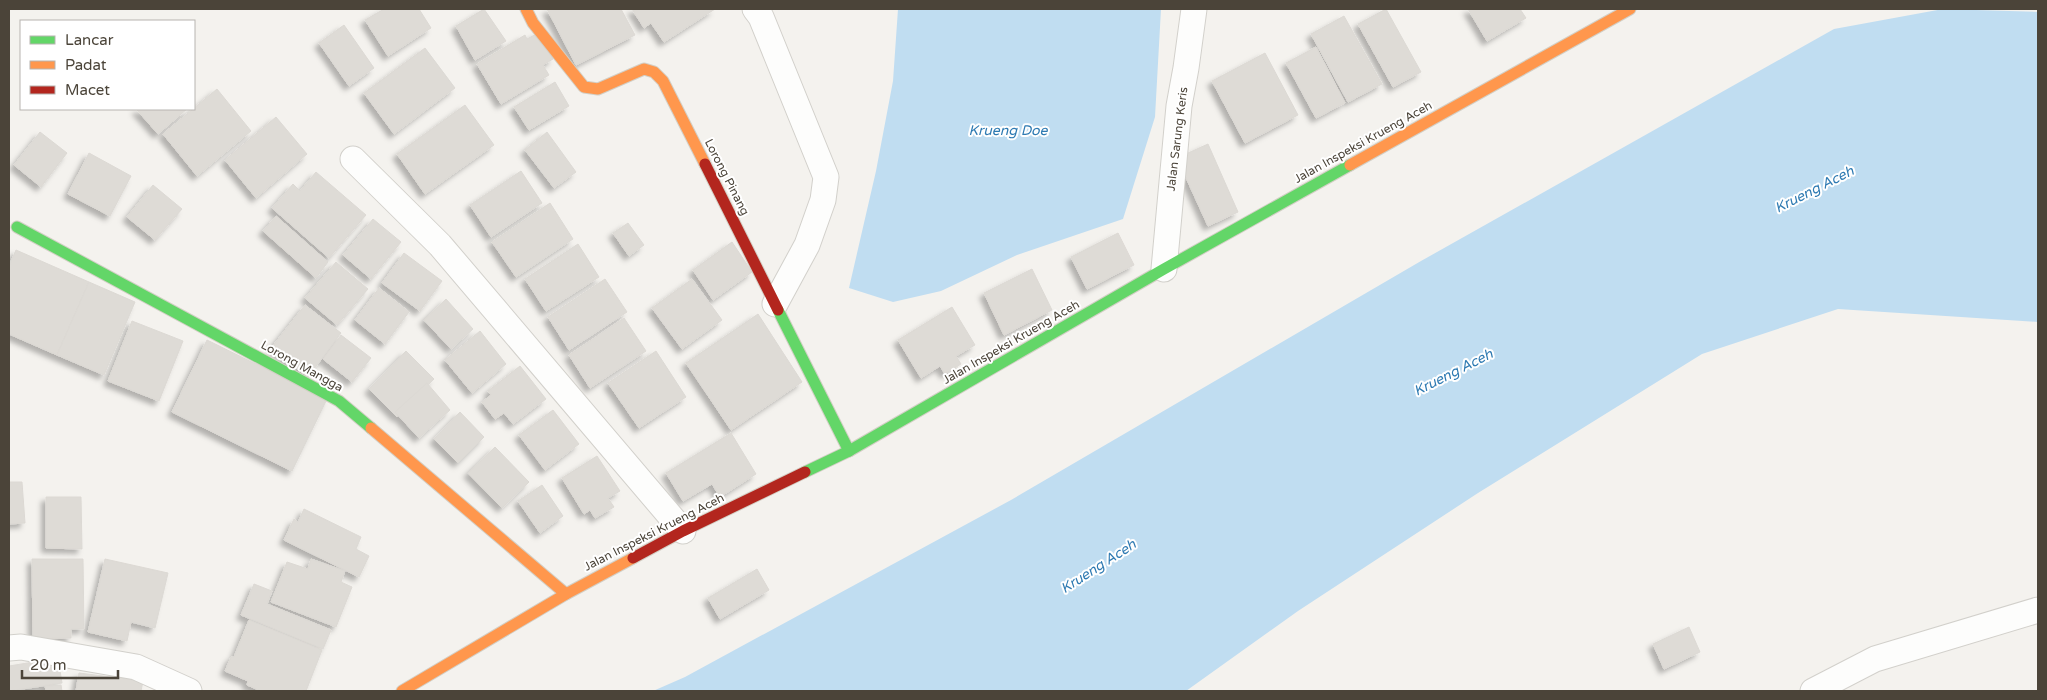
<svg xmlns="http://www.w3.org/2000/svg" width="2047" height="700" font-family="'Varela Round',sans-serif">
<defs>
<filter id="shadow"><feDropShadow dx="-4.5" dy="4.5" stdDeviation="2.5" flood-color="#0004"/></filter>
</defs>
<rect width="100%" height="100%" fill="#f4f2ee"/>
<g fill="#c0ddf1">
<polygon points="898,9 1161,9 1155,117 1123,219 1017,255 941,291 893,302 849,288 876,171 893,81"/>
<polygon points="1943,9 2038,12 2038,322 1838,309 1702,354 1478,493 1298,611 1186,691 653,691 685,677 1011,500 1421,261 1834,29"/>
</g>
<g fill="#dedbd6" stroke="#dcd9d4" filter="url(#shadow)">
<polygon points="384,9 419,9 431,28 388,56 365,20"/>
<polygon points="484,9 506,41 475,60 456,26"/>
<polygon points="547,9 621,9 635,35 576,65"/>
<polygon points="632,9 715,9 664,42 651,23 644,28"/>
<polygon points="1386,9 1421,72 1393,87 1358,24"/>
<polygon points="1468,9 1520,9 1526,18 1487,41"/>
<polygon points="1344,16 1382,84 1348,102 1311,34"/>
<polygon points="344,25 374,68 349,86 319,43"/>
<polygon points="538,33 553,59 543,65 549,75 501,104 477,64 525,35 527,39"/>
<polygon points="1316,47 1345,103 1316,118 1286,63"/>
<polygon points="425,48 455,88 394,134 364,93"/>
<polygon points="1265,53 1298,115 1245,143 1212,81"/>
<polygon points="555,82 569,106 529,130 514,107"/>
<polygon points="217,89 251,131 197,176 163,134"/>
<polygon points="465,105 494,145 425,194 397,154"/>
<polygon points="136,109 187,109 158,134"/>
<polygon points="276,117 307,154 256,198 225,160"/>
<polygon points="40,132 67,153 41,187 14,165"/>
<polygon points="547,132 576,172 554,188 525,150"/>
<polygon points="1208,144 1238,212 1208,226 1177,158"/>
<polygon points="89,153 131,176 110,216 68,194"/>
<polygon points="521,171 542,203 491,237 470,205"/>
<polygon points="316,172 366,215 329,258 272,208 293,184 300,191"/>
<polygon points="153,185 182,209 155,240 127,217"/>
<polygon points="550,203 573,239 516,277 492,242"/>
<polygon points="276,216 328,262 316,278 263,231"/>
<polygon points="373,219 401,242 371,279 343,255"/>
<polygon points="628,223 644,245 629,256 613,233"/>
<polygon points="1118,233 1134,265 1087,289 1071,257"/>
<polygon points="732,242 752,272 713,300 693,270"/>
<polygon points="578,244 599,277 546,311 525,279"/>
<polygon points="16,250 89,282 57,355 9,334 9,266"/>
<polygon points="404,253 442,281 420,311 382,283"/>
<polygon points="336,262 368,289 337,325 305,298"/>
<polygon points="1032,269 1052,310 1004,335 984,293"/>
<polygon points="605,279 627,312 569,350 548,317"/>
<polygon points="692,279 722,320 682,349 652,308"/>
<polygon points="89,282 135,302 104,375 57,355"/>
<polygon points="379,288 409,312 385,344 355,320"/>
<polygon points="446,299 473,329 451,349 424,320"/>
<polygon points="305,305 341,333 308,377 271,348"/>
<polygon points="952,307 975,345 956,356 961,364 945,374 940,366 921,378 898,340"/>
<polygon points="758,314 802,382 731,430 686,363"/>
<polygon points="624,318 646,351 590,388 569,355"/>
<polygon points="132,321 183,341 159,401 108,381"/>
<polygon points="480,331 506,364 472,393 445,360"/>
<polygon points="341,335 371,358 352,382 323,359"/>
<polygon points="207,340 327,399 292,471 172,412"/>
<polygon points="406,351 434,379 397,417 369,389"/>
<polygon points="656,351 686,397 639,428 608,383"/>
<polygon points="520,366 546,399 513,424 504,413 495,419 482,402 491,395 488,391"/>
<polygon points="427,383 450,410 419,438 395,412"/>
<polygon points="553,410 579,444 545,470 519,435"/>
<polygon points="460,412 484,437 458,463 434,439"/>
<polygon points="731,433 756,474 720,497 712,484 683,501 666,473"/>
<polygon points="495,447 529,482 502,508 468,473"/>
<polygon points="597,456 620,491 608,498 614,507 595,518 590,510 584,514 562,478"/>
<polygon points="9,482 22,482 25,523 9,524"/>
<polygon points="542,485 563,516 540,533 518,501"/>
<polygon points="46,497 81,497 82,549 46,548"/>
<polygon points="304,509 361,537 356,549 369,556 359,577 284,540 294,519 298,522"/>
<polygon points="32,559 83,559 84,629 71,629 71,638 33,639"/>
<polygon points="105,559 168,573 155,628 131,622 127,641 88,632"/>
<polygon points="311,559 345,571 341,582 352,587 336,627 271,602 287,562 308,569"/>
<polygon points="757,569 769,590 720,619 708,598"/>
<polygon points="254,584 272,591 267,604 331,630 323,649 241,615"/>
<polygon points="249,620 322,650 306,691 261,691 247,685 248,681 225,671 231,657 234,657"/>
<polygon points="1689,627 1700,652 1664,669 1653,644"/>
<polygon points="58,658 62,683 9,691 9,666"/>
<polygon points="79,673 143,681 141,691 76,691"/>
<polygon points="61,685 62,691 46,691 45,686"/>
</g>
<g fill="none" stroke-linecap="round" stroke-linejoin="round">
<defs>
<g id="street">
<polyline points="755,9 761,17 826,177 823,200 807,245 775,304"/>
<polyline points="353,159 440,245 683,531"/>
<polyline points="1164,269 1179,106 1186,68 1194,9"/>
<polyline points="9,648 21,647 136,667 189,691"/>
<polyline points="1813,691 1875,659 2038,610"/>
</g>
<g id="fast">
<polyline points="17,227 339,401 371,428"/>
<polyline points="778,310 849,451"/>
<polyline points="805,472 849,451 1164,269 1350,165"/>
</g>
<g id="slow">
<polyline points="526,9 533,23 584,87 598,89 644,69 654,72 663,81 705,164"/>
<polyline points="1350,165 1630,9"/>
<polyline points="371,428 566,594"/>
<polyline points="402,691 566,594 633,558"/>
</g>
<g id="jam">
<polyline points="705,164 778,310"/>
<polyline points="633,558 683,531 805,472"/>
</g>
</defs>
<use href="#street" stroke="#d2d0cb" stroke-width="27"/>
<use href="#fast" stroke="#d3cfc5" stroke-width="13"/>
<use href="#slow" stroke="#d3cfc5" stroke-width="13"/>
<use href="#jam" stroke="#d3cfc5" stroke-width="13"/>
<use href="#street" stroke="#fdfdfc" stroke-width="25"/>
<use href="#fast" stroke="#63d668" stroke-width="11"/>
<use href="#slow" stroke="#ff974d" stroke-width="11"/>
<use href="#jam" stroke="#b3261e" stroke-width="11"/>
</g>
<g text-anchor="middle" stroke-width="4" stroke-linejoin="round" paint-order="stroke">
<g font-size="12" fill="#4b4439" stroke="#fff">
<text transform="translate(1177 139) rotate(-83)" y="4">Jalan Sarung Keris</text>
<text transform="translate(1363 142) rotate(-29)" y="4">Jalan Inspeksi Krueng Aceh</text>
<text transform="translate(727 177) rotate(63)" y="4">Lorong Pinang</text>
<text transform="translate(1011 342) rotate(-30)" y="4">Jalan Inspeksi Krueng Aceh</text>
<text transform="translate(302 366) rotate(29)" y="4">Lorong Mangga</text>
<text transform="translate(654 532) rotate(-27)" y="4">Jalan Inspeksi Krueng Aceh</text>
</g>
<g font-size="14" font-style="italic" fill="#2e7ab2" stroke="#fff">
<text x="1008" y="135">Krueng Doe</text>
<text transform="translate(1814 189) rotate(-27)" y="5">Krueng Aceh</text>
<text transform="translate(1453 372) rotate(-27)" y="5">Krueng Aceh</text>
<text transform="translate(1098 566) rotate(-33)" y="5">Krueng Aceh</text>
</g>
</g>
<rect width="2047" height="700" fill="none" stroke="#4b4439" stroke-width="20"/>
<rect x="20" y="20" width="175" height="90" fill="#ffffff" stroke="#b7b4b0"/>
<rect x="30" y="36" width="25" height="8" fill="#63d668" stroke="#b7b4b0"/>
<text x="65" y="45" font-size="15" fill="#4b4439">Lancar</text>
<rect x="30" y="61" width="25" height="8" fill="#ff974d" stroke="#b7b4b0"/>
<text x="65" y="70" font-size="15" fill="#4b4439">Padat</text>
<rect x="30" y="86" width="25" height="8" fill="#b3261e" stroke="#b7b4b0"/>
<text x="65" y="95" font-size="15" fill="#4b4439">Macet</text>
<path d="M22 670v8h96v-8" fill="none" stroke="#4b4439" stroke-width="2.5"/>
<text x="30" y="670" font-size="15" fill="#4b4439" stroke="#ffffff" stroke-width="4" paint-order="stroke">20 m</text>
</svg>
